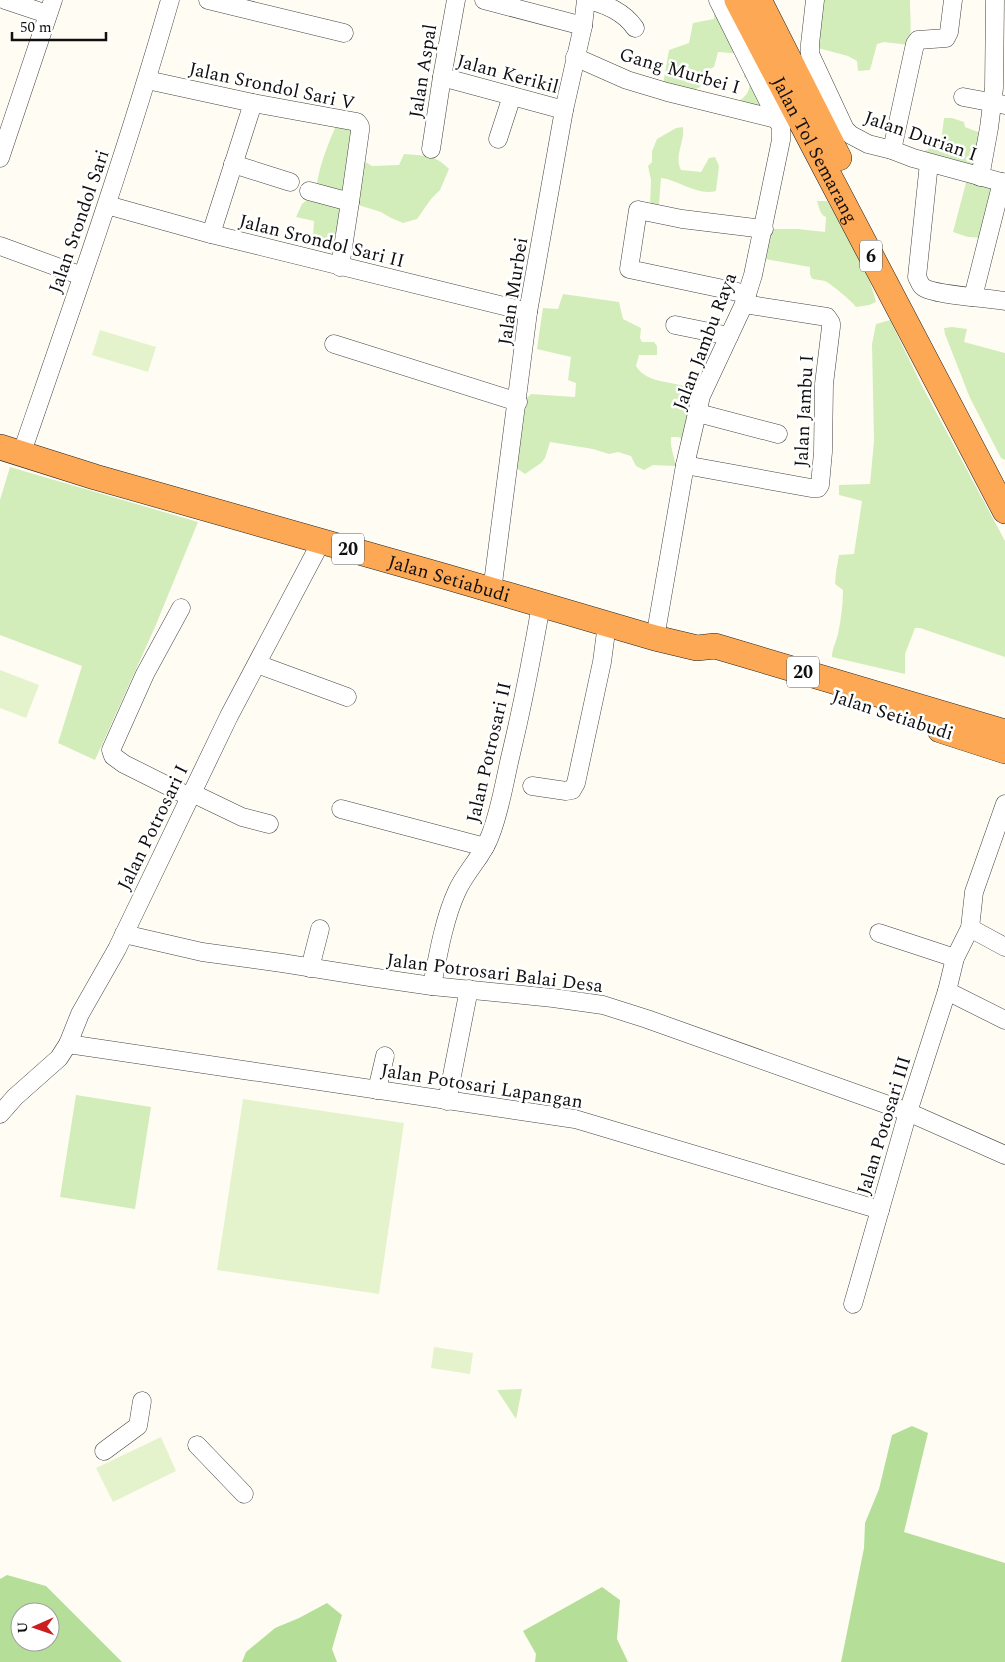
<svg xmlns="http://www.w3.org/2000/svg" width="1005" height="1662" font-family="Spectral,serif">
<rect width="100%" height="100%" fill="#fffdf3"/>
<g fill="#d2edb9">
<path d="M715,0h9l1,13 6,17 12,2 18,35 12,30 -15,11 -20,-6c9,-7 13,-11 11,-23l-5,-2v-23l-26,-2 -4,15 -7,3 -7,17 -9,4 -28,-7 6,-34 20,-7 4,-20 21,-4z"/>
<path d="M818,0h92c0,16 2,30 -1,45l-25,-3 -7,2 -7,26 -12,1 -1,-10 -9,-5 -34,-9z"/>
<polygon points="944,118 952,118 964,122 965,127 983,134 975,173 925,157 925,151 941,142"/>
<path d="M362,127l2,34 8,5 27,-1 5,-11c19,2 31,0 45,15l-9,21 -9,9 -14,20 -14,4 -12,-5 -10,-6 -26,-8 -18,47 -12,-2 -12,-13 1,-15 -18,-4 6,-13 14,-12c2,-23 10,-43 19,-64z"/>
<path d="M683,127c2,15 -9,28 -2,43l20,2 8,-14 6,-1 4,9 -3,25c-19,5 -37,-11 -55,-13l-2,26 -9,3 1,-27 -3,-14 4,-4v-11l5,-12 19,-11z"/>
<polygon points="967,179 998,187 987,238 968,237 953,232"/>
<path d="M817,201h10c19,33 40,64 49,101l-7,3 -13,2c-3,-5 -26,-24 -31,-26 -3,-1 -9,-1 -12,-2 -4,-3 -3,-8 -3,-12l-45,-8 2,-13 6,-17h25l27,3 1,-15c-6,-2 -7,-10 -9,-16z"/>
<path d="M563,294l56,8 4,17 18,9 -1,10 2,4h12l3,4v9h-18l-3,11c9,15 28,15 44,19 5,1 10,4 15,6l-3,5 -6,44 -8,-3h-7c-1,10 3,19 5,29l-23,-1 -9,5 -8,-4 -5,-10 -13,-4 -9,2 -16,-5 -43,-7 -5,16 -4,5 -16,11 -17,-12 9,-54 14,-14 44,3 1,-14 -8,-3 3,-23 -34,-8 6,-41 15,1z"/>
<path d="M890,320l31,64 84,157v116l-85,-29h-5l-10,26v20l-73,-17c0,-8 4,-15 6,-23 3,-15 5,-29 5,-44l-8,-6 1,-12 3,-17 15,-1 8,-53 -23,-6v-10l31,-1 4,-43 -2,-97 4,-20z"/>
<polygon points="952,327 967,329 964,342 1005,353 1005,460 1001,458 970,398 945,334 944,328"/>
<polygon points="10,467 198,522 155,627 95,760 58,743 82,666 0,635 0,500"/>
<polygon points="76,1095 151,1107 135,1209 60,1197"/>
<polygon points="522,1389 516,1419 497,1390"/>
</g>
<g fill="#b5df98" fill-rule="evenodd">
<polygon points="912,1426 928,1433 904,1532 1005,1563 1005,1662 841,1662 864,1548 865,1523 879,1489 892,1435"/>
<path d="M7,1575l39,11 76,76h-122v-83zM20,1612h30v30h-30z"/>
<polygon points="602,1587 620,1600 617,1639 628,1662 535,1662 536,1654 523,1631"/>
<polygon points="327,1603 342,1615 332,1649 337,1662 242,1662 246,1652 275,1628 299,1618"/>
</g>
<g fill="#e4f3cc">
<polygon points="100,330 156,347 148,372 92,355"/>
<polygon points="0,670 39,685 26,718 0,708"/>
<polygon points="243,1099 404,1123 379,1294 217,1270"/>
<polygon points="434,1347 473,1353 470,1374 431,1368"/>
<polygon points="161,1437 176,1471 113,1502 96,1468"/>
</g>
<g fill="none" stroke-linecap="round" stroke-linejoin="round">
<defs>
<g id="minor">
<polyline points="5,0 47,14"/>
<polyline points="208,0 344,33"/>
<polyline points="484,0 583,26"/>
<path d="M589,0c18,5 35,12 46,28"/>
<polyline points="815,0 810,44 810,54 845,129 851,135 868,144 892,150 913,158 1005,183"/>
<polyline points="575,57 627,80 667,92 776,119"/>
<polyline points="442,77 564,110"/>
<polyline points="147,80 253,103 357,122 360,126 360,131 350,202 309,191"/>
<polyline points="963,97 1005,105"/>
<polyline points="498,139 512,96"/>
<polyline points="431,149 442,77 456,0"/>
<polyline points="892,150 915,44 918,40 946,38 949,32 953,0"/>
<polyline points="0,158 53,0"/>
<path d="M929,163l-12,114c2,3 3,8 6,10 10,8 66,11 82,14"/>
<polyline points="233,164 290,182"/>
<polyline points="980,177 989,128 994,88 995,0"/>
<polyline points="107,205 211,234 528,312"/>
<polyline points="211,234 253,103"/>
<polyline points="0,246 82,276"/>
<polyline points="340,267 350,202"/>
<polyline points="747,294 629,269 638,210 682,219 764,229"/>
<polyline points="973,297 1002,182"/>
<polyline points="675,325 729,336"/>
<polyline points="334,344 518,402"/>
<polyline points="698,413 778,434"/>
<path d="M21,455c52,-151 105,-301 149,-455"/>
<polyline points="685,465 811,488 818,488 820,485 823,452 824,384 831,327 831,323 827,317 744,304"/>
<polyline points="492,591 528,312 564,110 583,26 586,0"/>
<polyline points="181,608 145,674 111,750 113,756 124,764 190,797"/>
<polyline points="655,638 685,465 701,396 744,304 753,275 781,140 781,127 718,0"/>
<polyline points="257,664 347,697"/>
<polyline points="532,786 566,791 572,790 576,783 602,662 607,624"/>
<polyline points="192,793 242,817 269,824"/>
<polyline points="341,809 485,847"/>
<polyline points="970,928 1005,947"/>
<polyline points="879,933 955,958"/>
<polyline points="124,934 202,952 282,963 370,977 432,986 553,998 603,1005 647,1019 908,1112 1005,1155"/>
<polyline points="310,968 320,929"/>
<path d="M432,986c6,-31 12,-67 25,-95 9,-20 26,-35 33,-55 10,-25 14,-52 20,-78 12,-50 22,-101 31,-153"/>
<polyline points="947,991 1005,1020"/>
<polyline points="68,1044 575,1119 880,1210"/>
<polyline points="377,1090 385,1056"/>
<polyline points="447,1101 469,989"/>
<polyline points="0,1114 15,1097 59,1058 68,1044 80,1014 117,949 229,716 321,542"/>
<polyline points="853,1304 908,1112 947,991 955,958 970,928 974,892 1005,804"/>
<polyline points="197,1445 244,1494"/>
<polyline points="104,1451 138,1426 142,1401"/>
</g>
<g id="highway">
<path id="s1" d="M737,0l268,511"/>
<polyline points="759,0 839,158"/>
<path id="s2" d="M0,447l95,30 352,100 208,61 42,10 18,-2 290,86"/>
<polyline points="940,730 1005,751"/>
</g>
</defs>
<use href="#minor" stroke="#434343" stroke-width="19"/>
<use href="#highway" stroke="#212121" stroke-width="26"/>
<use href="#minor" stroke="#fff" stroke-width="18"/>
<use href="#highway" stroke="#fca854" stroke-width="25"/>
</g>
<g text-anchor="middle" stroke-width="5" stroke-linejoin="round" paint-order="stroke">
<g fill="#fff" stroke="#585858" stroke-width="1">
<rect x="860" y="240.5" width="22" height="31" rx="4"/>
<rect x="332" y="533.5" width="32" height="31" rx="4"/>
<rect x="787" y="656.5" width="32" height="31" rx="4"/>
</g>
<g font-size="18" font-weight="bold" fill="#101010">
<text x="871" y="262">6</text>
<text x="348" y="555">20</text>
<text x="803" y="678">20</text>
</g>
<g font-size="19" fill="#101010" stroke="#fff">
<text transform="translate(680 70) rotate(16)" y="7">Gang Murbei I</text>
<text transform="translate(422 71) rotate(-81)" y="7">Jalan Aspal</text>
<text transform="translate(508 73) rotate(15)" y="7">Jalan Kerikil</text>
<text transform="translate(272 85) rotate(12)" y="7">Jalan Srondol Sari V</text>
<text transform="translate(921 135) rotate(19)" y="7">Jalan Durian I</text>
<text dy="7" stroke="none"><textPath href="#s1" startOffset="169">Jalan Tol Semarang</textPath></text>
<text transform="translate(78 221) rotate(-71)" y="7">Jalan Srondol Sari</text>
<text transform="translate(322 240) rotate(14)" y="7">Jalan Srondol Sari II</text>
<text transform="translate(512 291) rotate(-81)" y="7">Jalan Murbei</text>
<text transform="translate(704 341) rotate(-69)" y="7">Jalan Jambu Raya</text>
<text transform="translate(803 411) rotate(-87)" y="7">Jalan Jambu I</text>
<text dy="7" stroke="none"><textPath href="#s2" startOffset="468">Jalan Setiabudi</textPath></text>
<text transform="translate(893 714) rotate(18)" y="7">Jalan Setiabudi</text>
<text transform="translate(488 752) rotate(-77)" y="7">Jalan Potrosari II</text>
<text transform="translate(152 827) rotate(-64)" y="7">Jalan Potrosari I</text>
<text transform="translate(495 972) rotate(7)" y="7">Jalan Potrosari Balai Desa</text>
<text transform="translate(482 1085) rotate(9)" y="7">Jalan Potosari Lapangan</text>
<text transform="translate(883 1125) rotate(-73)" y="7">Jalan Potosari III</text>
</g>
</g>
<g transform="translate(35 1627) rotate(268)"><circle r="24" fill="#ffffff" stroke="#9f9f9f"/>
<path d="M0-4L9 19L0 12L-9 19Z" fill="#ca1e20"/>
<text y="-8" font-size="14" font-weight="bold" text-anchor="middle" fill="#101010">U</text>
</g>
<path d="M12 32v8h94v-8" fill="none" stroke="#101010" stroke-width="2.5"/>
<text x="20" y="32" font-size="15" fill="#101010" stroke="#ffffff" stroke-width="4" paint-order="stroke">50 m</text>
</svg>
